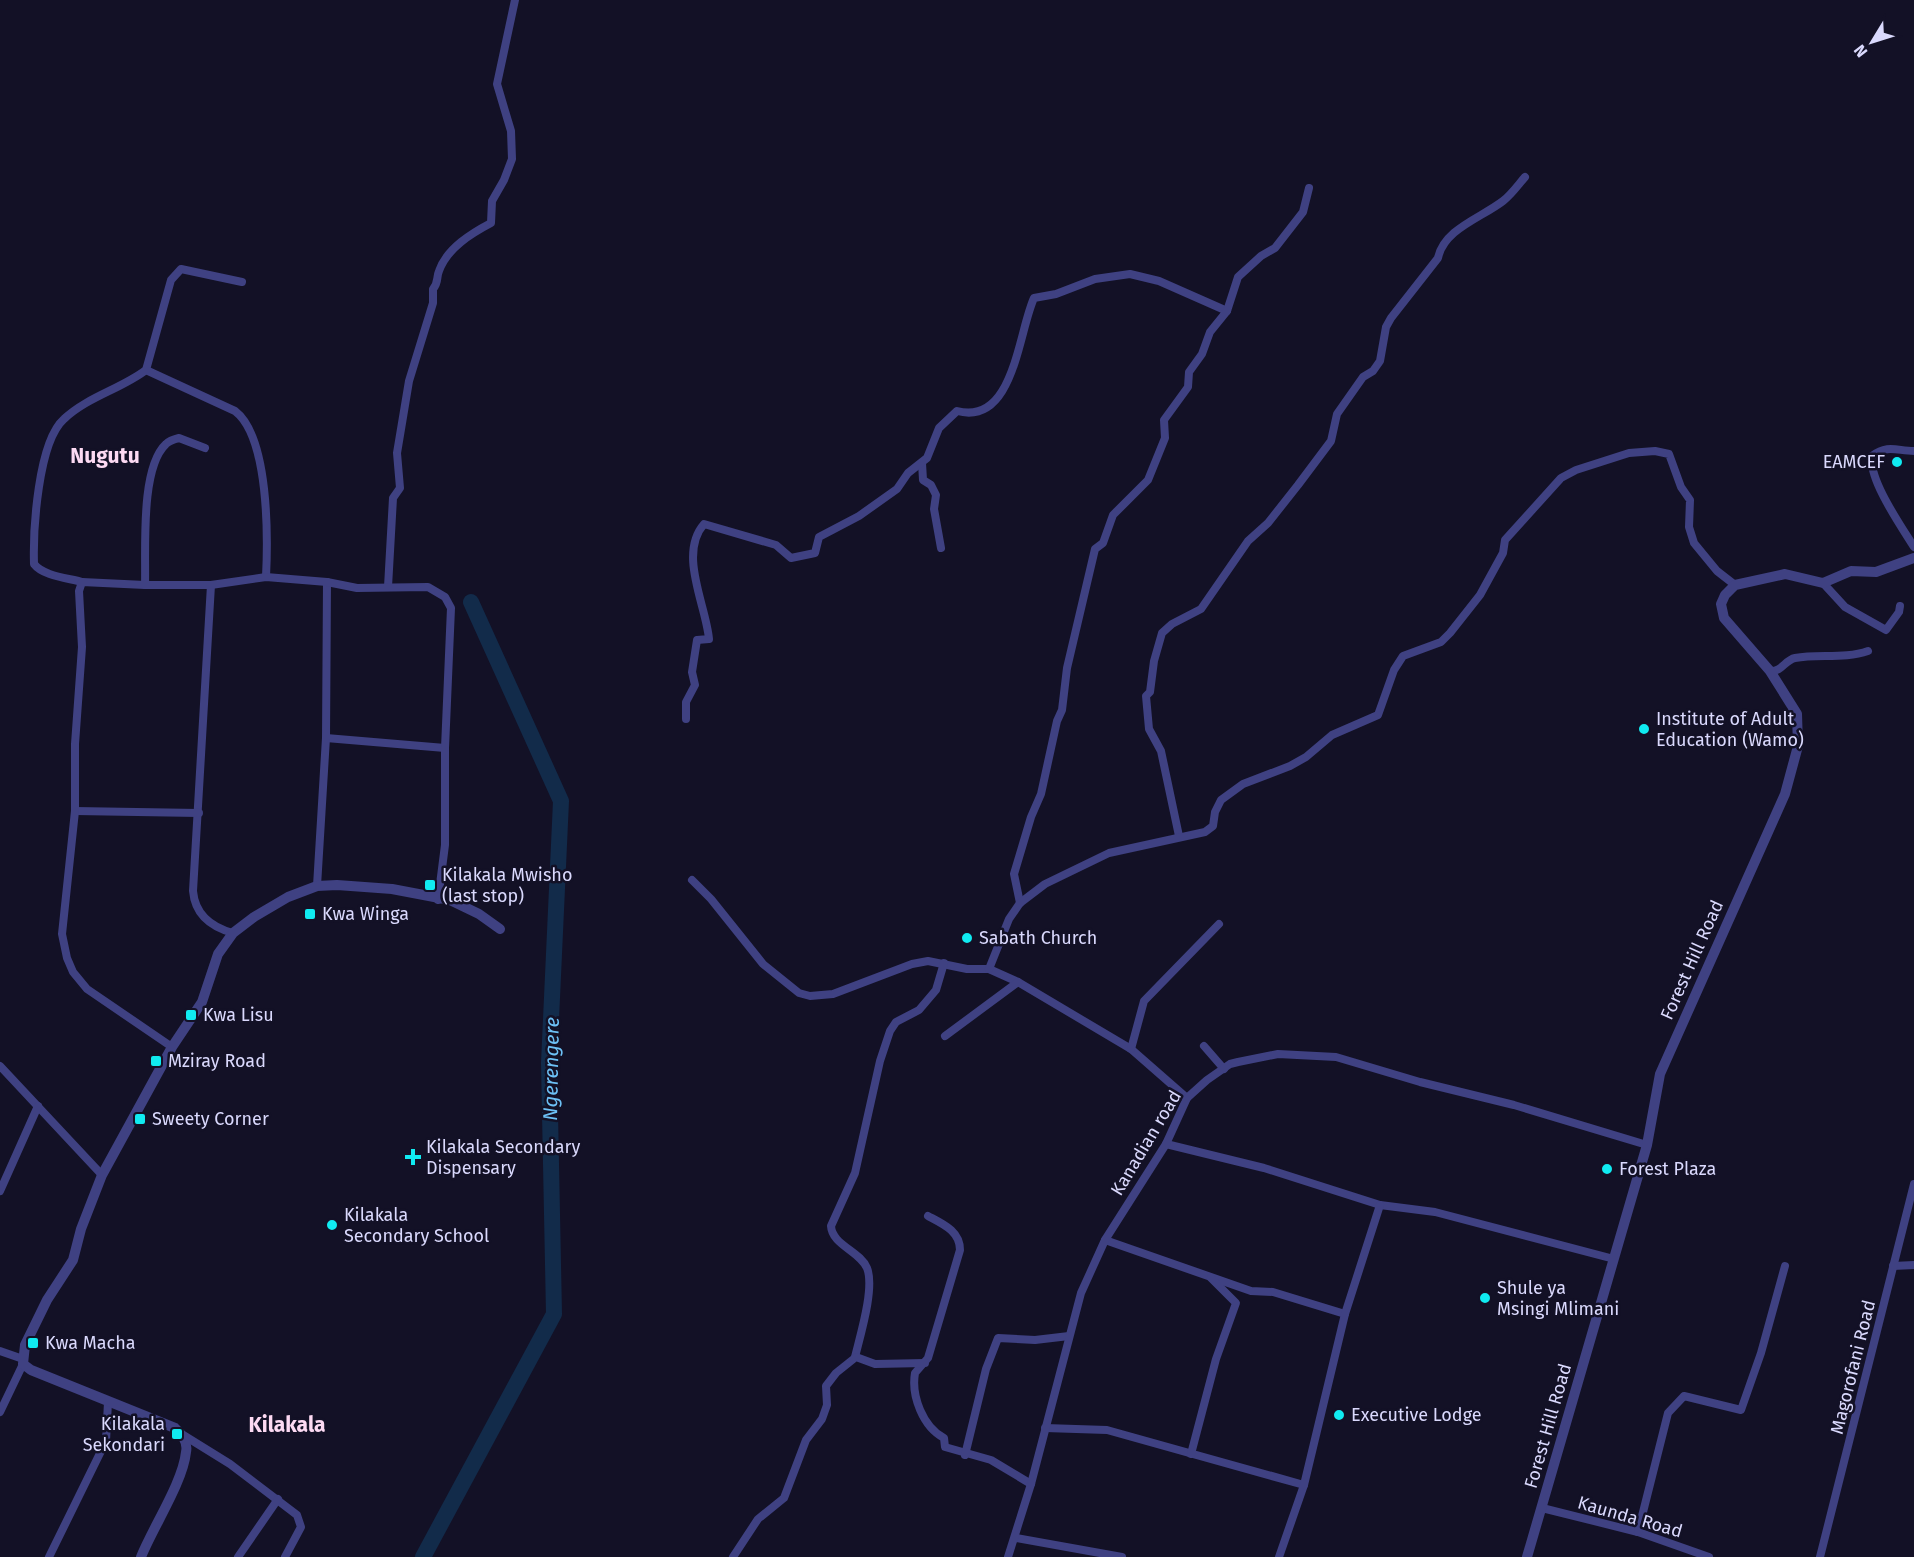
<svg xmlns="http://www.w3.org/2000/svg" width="1914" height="1557" font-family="'Fira Sans',sans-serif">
<rect width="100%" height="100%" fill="#131126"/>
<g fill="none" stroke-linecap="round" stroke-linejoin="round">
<polyline stroke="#122b4a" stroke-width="16" points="423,1557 554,1314 549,1063 561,801 471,602"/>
<g stroke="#3f4182" stroke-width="8">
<path d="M146,370l89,41c34,26 33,126 31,166"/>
<path d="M1914,451c-17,0 -26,-7 -42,5 -4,23 29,70 42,91"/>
<polyline points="922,463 923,480 931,485 936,495 934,509 941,548"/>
<path d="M82,582c-14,-4 -39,-6 -48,-18 -1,-34 4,-122 30,-145 23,-22 57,-30 82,-49l25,-90 10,-11 61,13"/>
<polyline points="1823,583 1845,607 1886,630 1899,612 1900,606"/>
<path d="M145,585c1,-34 -5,-117 21,-141 3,-3 9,-5 13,-6l26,10"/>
<path d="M211,585l-18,306c2,23 18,36 40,42"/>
<path d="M388,587l5,-89 7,-10 -3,-35 12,-72 24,-78v-14c6,-7 3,-11 6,-18 8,-23 33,-38 52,-48l1,-22 12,-21 8,-21 -1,-28 -14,-47 18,-84"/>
<path d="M1770,671c12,1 15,-11 25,-13 24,-4 50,1 73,-7"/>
<path d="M686,719v-17l9,-17 -3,-13 5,-32 12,-1c-3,-34 -31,-85 -5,-115l72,21 15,13 24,-5 4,-16 40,-21 38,-27 11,-16 19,-15 12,-30 18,-17c57,15 61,-78 77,-113l22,-4 39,-15 35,-5 29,7 68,30"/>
<polyline points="326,738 445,748"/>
<polyline points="75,811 199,813"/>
<path d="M1179,836l-18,-85 -12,-22 -3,-33 4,-4 4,-31 8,-28 10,-9 29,-15 47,-68 20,-18 30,-38 33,-44 6,-27 26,-37 10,-6 7,-10 6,-34 5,-9 47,-60c6,-29 43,-40 65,-57 8,-6 15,-16 22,-24"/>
<polyline points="692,880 711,899 763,964 799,993 810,996 833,994 912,964 928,961 967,969 989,969 1018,982 1131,1049 1187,1098"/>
<polyline points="317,886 326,738 327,582"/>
<polyline points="1020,903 1014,874 1031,817 1041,794 1057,721 1062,710 1067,668 1095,549 1103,543 1113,515 1148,480 1165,438 1164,420 1188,387 1189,372 1202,354 1210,332 1227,311 1238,277 1261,256 1275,248 1303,212 1309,188"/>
<polyline points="989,969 1009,919 1020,903 1045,884 1109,853 1205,832 1213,826 1215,812 1221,800 1243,784 1290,766 1306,757 1332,735 1378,715 1394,670 1403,656 1441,642 1450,633 1480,595 1503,553 1505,540 1561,478 1576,470 1629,453 1655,451 1669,454 1681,487 1690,500 1689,527 1694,543 1717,571 1735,585"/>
<polyline points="945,1036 1018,982"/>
<polyline points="1204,1046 1224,1069"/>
<polyline points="172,1047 87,989 73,972 67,958 62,934 75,811 75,744 82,647 79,591 82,582 145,585 211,585 266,577 327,582 357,588 428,587 445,597 451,608 445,748 445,845 438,900"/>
<polyline points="1131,1049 1144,1001 1219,924"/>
<polyline points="0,1066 102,1175"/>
<polyline points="1166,1144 1264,1168 1380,1205 1435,1212 1614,1259"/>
<polyline points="0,1191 38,1106"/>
<path d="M928,1216c15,8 32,15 32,34l-32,108 -13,15c-4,23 8,54 29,65l1,9 46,13 40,24"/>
<polyline points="1105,1240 1251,1291 1273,1292 1345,1314"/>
<polyline points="1893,1266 1914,1265"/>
<polyline points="0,1351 23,1359"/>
<path d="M855,1357c5,-21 20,-69 12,-89 -7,-17 -35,-23 -36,-42l24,-53 25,-112 10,-30 6,-9 23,-12 17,-20 8,-27"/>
<polyline points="0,1412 23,1364"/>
<polyline points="1045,1428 1107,1430 1304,1485"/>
<polyline points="180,1433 230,1464 297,1515 301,1527 285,1557"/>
<polyline points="1191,1454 1216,1359 1236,1303 1211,1278"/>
<polyline points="965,1455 986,1369 998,1338 1035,1340 1069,1336"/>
<polyline points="1542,1508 1638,1532 1709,1557"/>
<polyline points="1638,1532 1668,1413 1684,1396 1741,1410 1761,1353 1785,1266"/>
<polyline points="1016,1538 1122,1557"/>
<polyline points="49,1557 106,1441 108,1402"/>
<polyline points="238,1557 278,1499"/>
<polyline points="733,1557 758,1519 784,1498 806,1440 822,1419 827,1405 826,1386 836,1373 856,1357 875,1364 925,1363"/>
<polyline points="1008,1557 1031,1484 1081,1293 1105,1240 1166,1144 1187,1098 1207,1080 1230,1064 1238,1062 1278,1054 1336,1057 1420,1082 1514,1105 1647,1145"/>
<polyline points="1279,1557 1304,1485 1345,1314 1380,1205"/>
<polyline points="1820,1557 1914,1184"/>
</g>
<g stroke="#3f4182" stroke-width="10">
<path d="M141,1557c12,-30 42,-75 45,-105 2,-9 -4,-18 -11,-24l-144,-58 -8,-6 2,-19 22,-45 26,-40 8,-31 21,-54 70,-128 30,-45 16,-48 15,-21 21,-16 34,-20 29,-11 20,-1 55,4 58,11 29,14 21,15"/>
<polyline points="1527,1557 1647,1145 1660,1074 1785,794 1798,746 1797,714 1770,671 1724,618 1721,604 1725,595 1735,585 1785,574 1823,583 1851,571 1876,572 1914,558"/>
</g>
</g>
<g fill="#10ebf1" stroke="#131126" stroke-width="2">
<circle cx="1897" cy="462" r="6"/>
<circle cx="1644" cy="729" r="6"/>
<rect x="424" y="879" width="12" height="12" rx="3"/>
<rect x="304" y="908" width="12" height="12" rx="3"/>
<circle cx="967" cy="938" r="6"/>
<rect x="185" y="1009" width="12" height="12" rx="3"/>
<rect x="150" y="1055" width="12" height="12" rx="3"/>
<rect x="134" y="1113" width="12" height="12" rx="3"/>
<path d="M410 1148h6v6h6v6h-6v6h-6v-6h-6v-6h6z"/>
<circle cx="1607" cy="1169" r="6"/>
<circle cx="332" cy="1225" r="6"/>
<circle cx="1485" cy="1298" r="6"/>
<rect x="27" y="1337" width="12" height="12" rx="3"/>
<circle cx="1339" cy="1415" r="6"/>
<rect x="171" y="1428" width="12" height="12" rx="3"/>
</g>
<g text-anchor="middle" stroke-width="5" stroke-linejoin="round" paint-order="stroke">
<g font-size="18" fill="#dad9fd" stroke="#131126" text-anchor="start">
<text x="1885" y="468" text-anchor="end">EAMCEF</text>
<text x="1656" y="725">Institute of Adult<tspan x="1656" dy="21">Education (Wamo)</tspan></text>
<text x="442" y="881">Kilakala Mwisho<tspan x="442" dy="21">(last stop)</tspan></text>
<text x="322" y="920">Kwa Winga</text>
<text x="979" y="944">Sabath Church</text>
<text x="203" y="1021">Kwa Lisu</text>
<text x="168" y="1067">Mziray Road</text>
<text x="152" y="1125">Sweety Corner</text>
<text x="426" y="1153">Kilakala Secondary<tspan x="426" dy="21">Dispensary</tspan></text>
<text x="1619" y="1175">Forest Plaza</text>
<text x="344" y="1221">Kilakala<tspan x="344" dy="21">Secondary School</tspan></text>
<text x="1497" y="1294">Shule ya<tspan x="1497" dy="21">Msingi Mlimani</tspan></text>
<text x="45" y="1349">Kwa Macha</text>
<text x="1351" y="1421">Executive Lodge</text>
<text x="165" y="1430" text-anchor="end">Kilakala<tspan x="165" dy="21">Sekondari</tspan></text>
</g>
<g font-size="18" fill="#dad9fd" stroke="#131126">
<text transform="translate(1692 960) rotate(-66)" y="6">Forest Hill Road</text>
<text transform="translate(1146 1143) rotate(-59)" y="6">Kanadian road</text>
<text transform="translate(1853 1367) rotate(-76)" y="6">Magorofani Road</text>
<text transform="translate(1548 1426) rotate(-74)" y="6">Forest Hill Road</text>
<text transform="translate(1630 1517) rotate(16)" y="6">Kaunda Road</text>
</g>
<g font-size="20" font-style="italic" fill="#6dc1f6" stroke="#131126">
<text transform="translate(551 1069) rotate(-89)" y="7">Ngerengere</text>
</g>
<g font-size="21" font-weight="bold" fill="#fddaf3" stroke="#131126">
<text x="105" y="463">Nugutu</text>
<text x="287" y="1432">Kilakala</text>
</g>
</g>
<g transform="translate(1872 42) rotate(232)" stroke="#131126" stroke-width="4.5" paint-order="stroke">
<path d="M0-4.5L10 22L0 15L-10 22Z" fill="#dad9fd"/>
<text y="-9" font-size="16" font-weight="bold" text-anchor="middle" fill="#dad9fd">N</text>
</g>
</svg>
